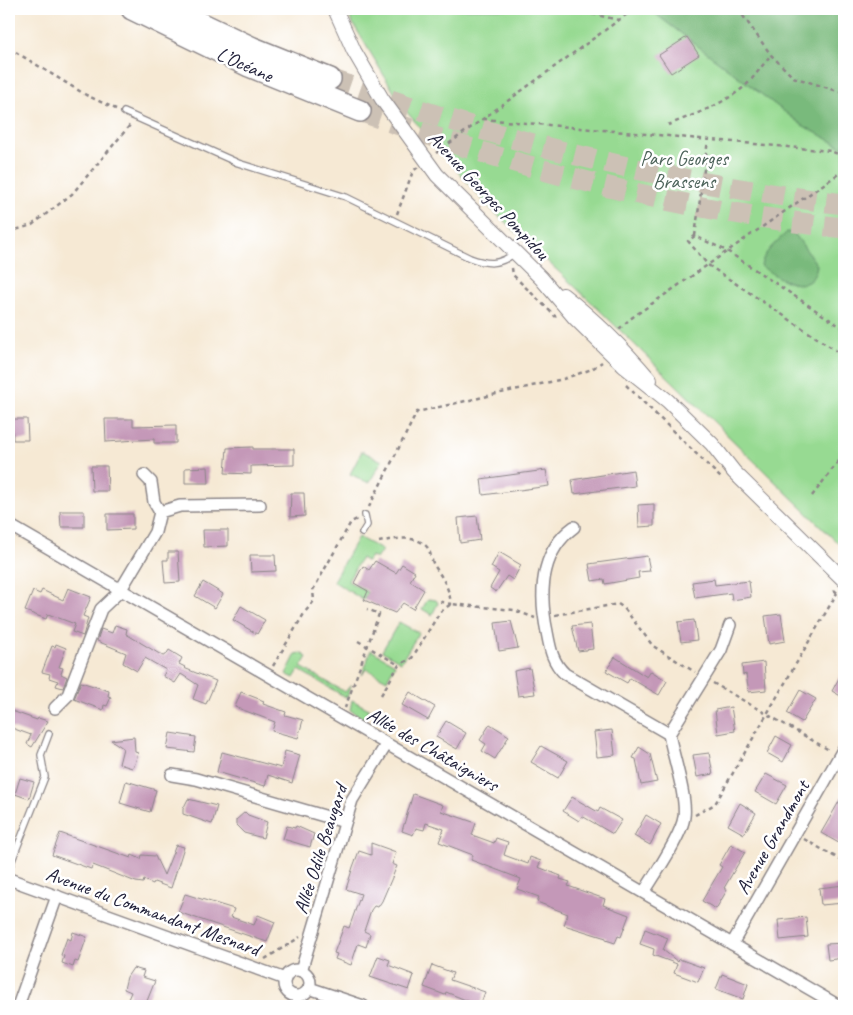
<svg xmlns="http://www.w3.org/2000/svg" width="853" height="1015" font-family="Caveat,sans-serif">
<rect width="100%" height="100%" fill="#fff"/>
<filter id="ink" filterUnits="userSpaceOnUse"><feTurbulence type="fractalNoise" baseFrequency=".02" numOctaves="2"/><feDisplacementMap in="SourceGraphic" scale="10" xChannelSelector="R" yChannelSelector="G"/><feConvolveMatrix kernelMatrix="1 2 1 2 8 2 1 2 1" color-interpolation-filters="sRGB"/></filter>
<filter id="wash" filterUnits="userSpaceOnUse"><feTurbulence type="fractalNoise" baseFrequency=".0096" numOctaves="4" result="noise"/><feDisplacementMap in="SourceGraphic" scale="20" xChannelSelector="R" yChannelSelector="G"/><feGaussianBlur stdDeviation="1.12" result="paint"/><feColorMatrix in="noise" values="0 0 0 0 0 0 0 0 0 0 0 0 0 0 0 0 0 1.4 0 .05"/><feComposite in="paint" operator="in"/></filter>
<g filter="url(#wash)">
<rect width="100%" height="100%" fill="#f6e9d4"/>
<g fill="#97da92" stroke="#5c7e66">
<polygon points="351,9 844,9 844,549 589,300 488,206 404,109 348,15 352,13"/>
<polygon points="362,451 382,461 369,483 350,474"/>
<polygon points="358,537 382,550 376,559 371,556 367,562 361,558 348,581 367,592 363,600 333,581"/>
<polygon points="428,599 436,600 438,603 432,615 422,609"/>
<polygon points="399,622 419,633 401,662 382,651"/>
<polygon points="371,650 395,664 387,680 366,669 362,675"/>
<polygon points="301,653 307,657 301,667 345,692 351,685 347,698 299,670 294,678 286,674 296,654"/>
<polygon points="352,700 369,709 363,719 350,710"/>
</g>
<g fill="#79ba7c" stroke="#4e6e5c">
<polygon points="649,9 805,9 844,12 844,148 802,125"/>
<path d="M787,232l7,1 23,32c-5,35 -40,13 -56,1 2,-14 16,-24 26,-34z"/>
</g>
<g id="blocks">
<g fill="#c498b8">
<polygon points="687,37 699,55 671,73 659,55"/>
<polygon points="12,419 27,419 28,440 13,440"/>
<polygon points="105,419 133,419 133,426 176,425 176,443 154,443 154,439 106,442"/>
<polygon points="253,447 253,449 294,449 294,465 251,466 251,474 225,473 227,448"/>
<polygon points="91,466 107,466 108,491 92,491"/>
<polygon points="208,467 209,483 185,483 185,468"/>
<polygon points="546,470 549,486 483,495 481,479"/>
<polygon points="633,470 635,486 574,494 572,480"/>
<polygon points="291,493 304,493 305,516 290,517"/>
<polygon points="654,504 654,526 639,527 638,505"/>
<polygon points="60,511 84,511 84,527 61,527"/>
<polygon points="107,514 133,514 133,529 107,530"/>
<polygon points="477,516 480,540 460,543 458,518"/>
<polygon points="203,530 228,530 228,546 204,547"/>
<polygon points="168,552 178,552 180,582 165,583 163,560 168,560"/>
<polygon points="499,552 521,565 513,580 507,576 496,592 490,588 499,572 491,567"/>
<polygon points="250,555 275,555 276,571 251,572"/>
<polygon points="647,556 650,571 638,572 639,578 605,584 604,579 592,581 589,564"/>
<polygon points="375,561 396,573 402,564 415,572 410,581 424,590 413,609 403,603 395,613 364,600 368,591 354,583 363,566 369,570"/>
<polygon points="714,579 715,585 749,581 751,597 732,600 731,593 695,598 692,582"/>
<polygon points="203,582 223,594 215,608 195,596"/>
<polygon points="68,588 91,597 83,616 88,618 83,636 72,632 75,624 48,614 46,619 25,611 33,591 40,594 42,590 63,600"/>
<polygon points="241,606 265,620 257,634 233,620"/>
<polygon points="781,614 785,641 769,644 765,616"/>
<polygon points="694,620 697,640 681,642 678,622"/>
<polygon points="511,621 518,648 499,651 495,623"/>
<polygon points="590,624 593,649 578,651 572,626"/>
<polygon points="115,625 127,629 126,634 163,656 166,655 169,650 182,658 179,664 185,667 184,668 216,681 206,704 193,699 198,685 181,674 175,683 163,676 166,670 145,658 137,671 123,663 126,653 97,641 101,629 112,633"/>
<polygon points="56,644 66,648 59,667 63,668 61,674 67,677 63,688 56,686 58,681 49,678 50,674 42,672 52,646 55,647"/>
<polygon points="615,657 647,677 651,671 667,681 659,695 630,678 627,683 606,671"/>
<polygon points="764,662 766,690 749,692 746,674 743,675 742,665"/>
<polygon points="530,668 535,694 518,696 514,671"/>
<polygon points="844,669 844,698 832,691"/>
<polygon points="81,682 109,691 108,696 111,697 107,706 104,705 103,710 74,699"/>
<polygon points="800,690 816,699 802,722 787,713"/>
<polygon points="241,692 264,701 263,704 286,712 285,715 303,720 298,738 272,731 275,722 235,707"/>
<polygon points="410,692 435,707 428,720 402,705"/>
<polygon points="731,707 735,731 718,734 715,710"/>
<polygon points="9,710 37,720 38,718 48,721 32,747 27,744 31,735 9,727"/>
<polygon points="446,721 466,733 457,749 436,737"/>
<polygon points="490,724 509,736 495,759 482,751 486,744 480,740"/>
<polygon points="612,730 615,755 597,757 594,732"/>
<polygon points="170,733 196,737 194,752 167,749"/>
<polygon points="776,736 792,745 783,762 767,753"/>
<polygon points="134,737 135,752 138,753 135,764 132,768 119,764 123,748 111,740"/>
<polygon points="541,746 568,761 558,778 531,762"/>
<polygon points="639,747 650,754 657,782 641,785 636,759 633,758"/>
<polygon points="285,751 300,755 292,783 268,775 265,786 217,772 222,752 281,768"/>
<polygon points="709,753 713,774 697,777 693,755"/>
<polygon points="766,774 787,785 776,804 755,792"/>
<polygon points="20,778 34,782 29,799 15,794"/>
<polygon points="126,781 156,790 150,812 120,803"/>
<polygon points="844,793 844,846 821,833"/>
<polygon points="413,794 443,805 441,811 476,823 472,835 494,843 496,838 508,842 504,855 528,864 530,857 541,861 538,867 561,876 560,879 570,882 568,886 605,899 603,905 629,915 621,937 618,936 615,943 606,940 606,938 564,925 568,914 537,902 539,897 517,889 521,879 471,860 473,855 439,842 444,829 426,823 424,830 416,828 413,835 402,831"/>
<polygon points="572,797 598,812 600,808 622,820 613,834 582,816 579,821 563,811"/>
<polygon points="188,799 217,806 212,824 183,814 183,809"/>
<polygon points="740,803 756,813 744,834 728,825"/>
<polygon points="245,812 248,815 267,822 263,838 244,833 236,825 236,820"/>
<polygon points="646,815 661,824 650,845 634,836"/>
<polygon points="287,826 295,828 296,826 314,834 310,847 283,839"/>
<polygon points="60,833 131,858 132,855 141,859 142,855 155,856 164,875 176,845 184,847 171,888 154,882 153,884 144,880 143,883 136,882 93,865 91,869 52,855"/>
<polygon points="371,843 396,852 392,864 397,866 382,901 378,907 374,906 371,910 364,931 370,934 366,947 358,944 351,965 335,959 337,954 334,953 344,926 349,928 361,894 346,889 353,867 359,851 371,855"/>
<polygon points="731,844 745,852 724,888 727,890 716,909 702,901 722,867 719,865"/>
<polygon points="844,885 844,903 821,905 819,888"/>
<polygon points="185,894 234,909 231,917 254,925 258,915 275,922 267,942 178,912"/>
<polygon points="806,917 808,937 780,940 778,920"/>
<polygon points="645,929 668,938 663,950 678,962 679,959 704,968 698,982 674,973 677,964 653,955 654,949 640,944"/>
<polygon points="73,932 87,937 78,962 75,961 73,967 62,963 64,956 61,955 67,938 71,940"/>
<polygon points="844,943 844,958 828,960 826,944"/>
<polygon points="378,956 390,960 388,965 414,975 409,990 370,977"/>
<polygon points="432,965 453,973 450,980 485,992 480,1006 446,992 445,995 424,987"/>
<polygon points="133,968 144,971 142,977 155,981 145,1006 126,1004 131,992 124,989 127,977"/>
<polygon points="722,974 748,984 743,999 716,989"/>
</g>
</g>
</g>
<g filter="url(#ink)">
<use href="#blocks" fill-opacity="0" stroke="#8c8688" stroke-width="1"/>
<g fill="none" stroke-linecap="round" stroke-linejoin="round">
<g stroke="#ccc1b5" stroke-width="21" stroke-dasharray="21 11" stroke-linecap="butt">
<path d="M330,79c38,13 76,27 115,39 129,41 265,70 399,86"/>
<path d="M360,111c156,57 319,100 484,117"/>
</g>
<defs>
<g id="service">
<path d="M124,112l114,51 108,34 124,61c16,6 30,8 44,-5"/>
<polyline points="362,533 367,525 365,515"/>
<polyline points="9,868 45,777 41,755 49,734"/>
</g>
<g id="minor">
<polyline points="144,475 151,482 154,502 160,512"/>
<polyline points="9,525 839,1006"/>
<path d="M574,527c-34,25 -35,67 -27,105 3,16 5,30 18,42l104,60 52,-84 9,-25"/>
<polyline points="55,708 68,695 101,609 120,591 155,532 160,512 180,506 260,505"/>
<polyline points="172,775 196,779 345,822"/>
<polyline points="9,879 285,979"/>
<path d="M644,892c10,-16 38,-57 40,-75 3,-20 -11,-61 -15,-83"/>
<polyline points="732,944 844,748"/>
<circle cx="297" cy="983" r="13"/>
<polyline points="301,971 352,800 386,745"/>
<polyline points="309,988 363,1006"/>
<polyline points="18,1006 57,896"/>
</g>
<g id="tertiary">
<polyline points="335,9 354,51 382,99 437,175 541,278 575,318 624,366 668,401 712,444 734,472 844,580"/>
<path d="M563,295c32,25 61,54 87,85"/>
</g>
<g id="motorway">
<polyline points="132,9 249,66 360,111"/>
<polyline points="171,9 253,48 330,79"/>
</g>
</defs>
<use href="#service" stroke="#8c8688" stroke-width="8"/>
<use href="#minor" stroke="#8c8688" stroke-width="14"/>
<use href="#tertiary" stroke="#8c8688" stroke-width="16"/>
<use href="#motorway" stroke="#8c8688" stroke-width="24"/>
<g stroke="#8c8688" stroke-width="2.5" stroke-dasharray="4 4" stroke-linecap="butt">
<polyline points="569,9 619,20"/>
<polyline points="738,9 771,55 793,77 844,93"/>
<polyline points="9,48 86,95 116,109"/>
<polyline points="483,119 831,151 844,157"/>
<path d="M668,125c27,-11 63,-23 83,-45 7,-8 13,-17 20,-25"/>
<polyline points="436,153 634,9"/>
<polyline points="397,214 413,171 418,167"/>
<polyline points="9,232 32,225 72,194 131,124"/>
<polyline points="695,236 708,140"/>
<polyline points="512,268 513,275 556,317"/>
<polyline points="619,329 630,319 844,170"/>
<polyline points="844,329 727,251 695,236 688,241 708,265 844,356"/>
<polyline points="626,385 722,479"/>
<polyline points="812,496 844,454"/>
<polyline points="369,507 417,412 563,379 592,369 602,362"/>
<path d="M379,542c14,-3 37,-8 48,5 4,5 4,13 7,18 9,14 15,22 17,39l-14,-3"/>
<polyline points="834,590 844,599"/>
<polyline points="555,615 618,604 624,608 653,646 695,672"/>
<polyline points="358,641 399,665"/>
<polyline points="273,666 305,612 314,601 313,590 351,522 359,518"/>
<polyline points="713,683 829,750"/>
<polyline points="381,695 399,665 412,658 440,612 451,604 514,610 535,618"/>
<polyline points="345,708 379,614 367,609"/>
<polyline points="695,815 715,804 837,593"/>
<polyline points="804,839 844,862"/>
<polyline points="265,959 300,937"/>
</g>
<use href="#service" stroke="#fff" stroke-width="5.5"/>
<use href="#minor" stroke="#fff" stroke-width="11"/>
<use href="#tertiary" stroke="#fff" stroke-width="14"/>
<use href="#motorway" stroke="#fff" stroke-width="21"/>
</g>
</g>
<g text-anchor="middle" stroke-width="5" stroke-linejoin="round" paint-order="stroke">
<g font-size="20" fill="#22223b" stroke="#fff">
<text transform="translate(245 64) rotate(24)" y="7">L’Océane</text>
<text transform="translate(489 195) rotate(47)" y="7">Avenue Georges Pompidou</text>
<text transform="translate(433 749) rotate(30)" y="7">Allée des Châtaigniers</text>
<text transform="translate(772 837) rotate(-60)" y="7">Avenue Grandmont</text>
<text transform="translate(320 849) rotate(-72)" y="7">Allée Odile Beaugard</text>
<text transform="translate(153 911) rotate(20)" y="7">Avenue du Commandant Mesnard</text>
</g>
<g font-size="20" fill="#4b6259" stroke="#fff">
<text x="684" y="165">Parc Georges<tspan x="684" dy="23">Brassens</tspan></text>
</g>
</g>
<rect width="853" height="1015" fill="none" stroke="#fff" stroke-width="30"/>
</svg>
